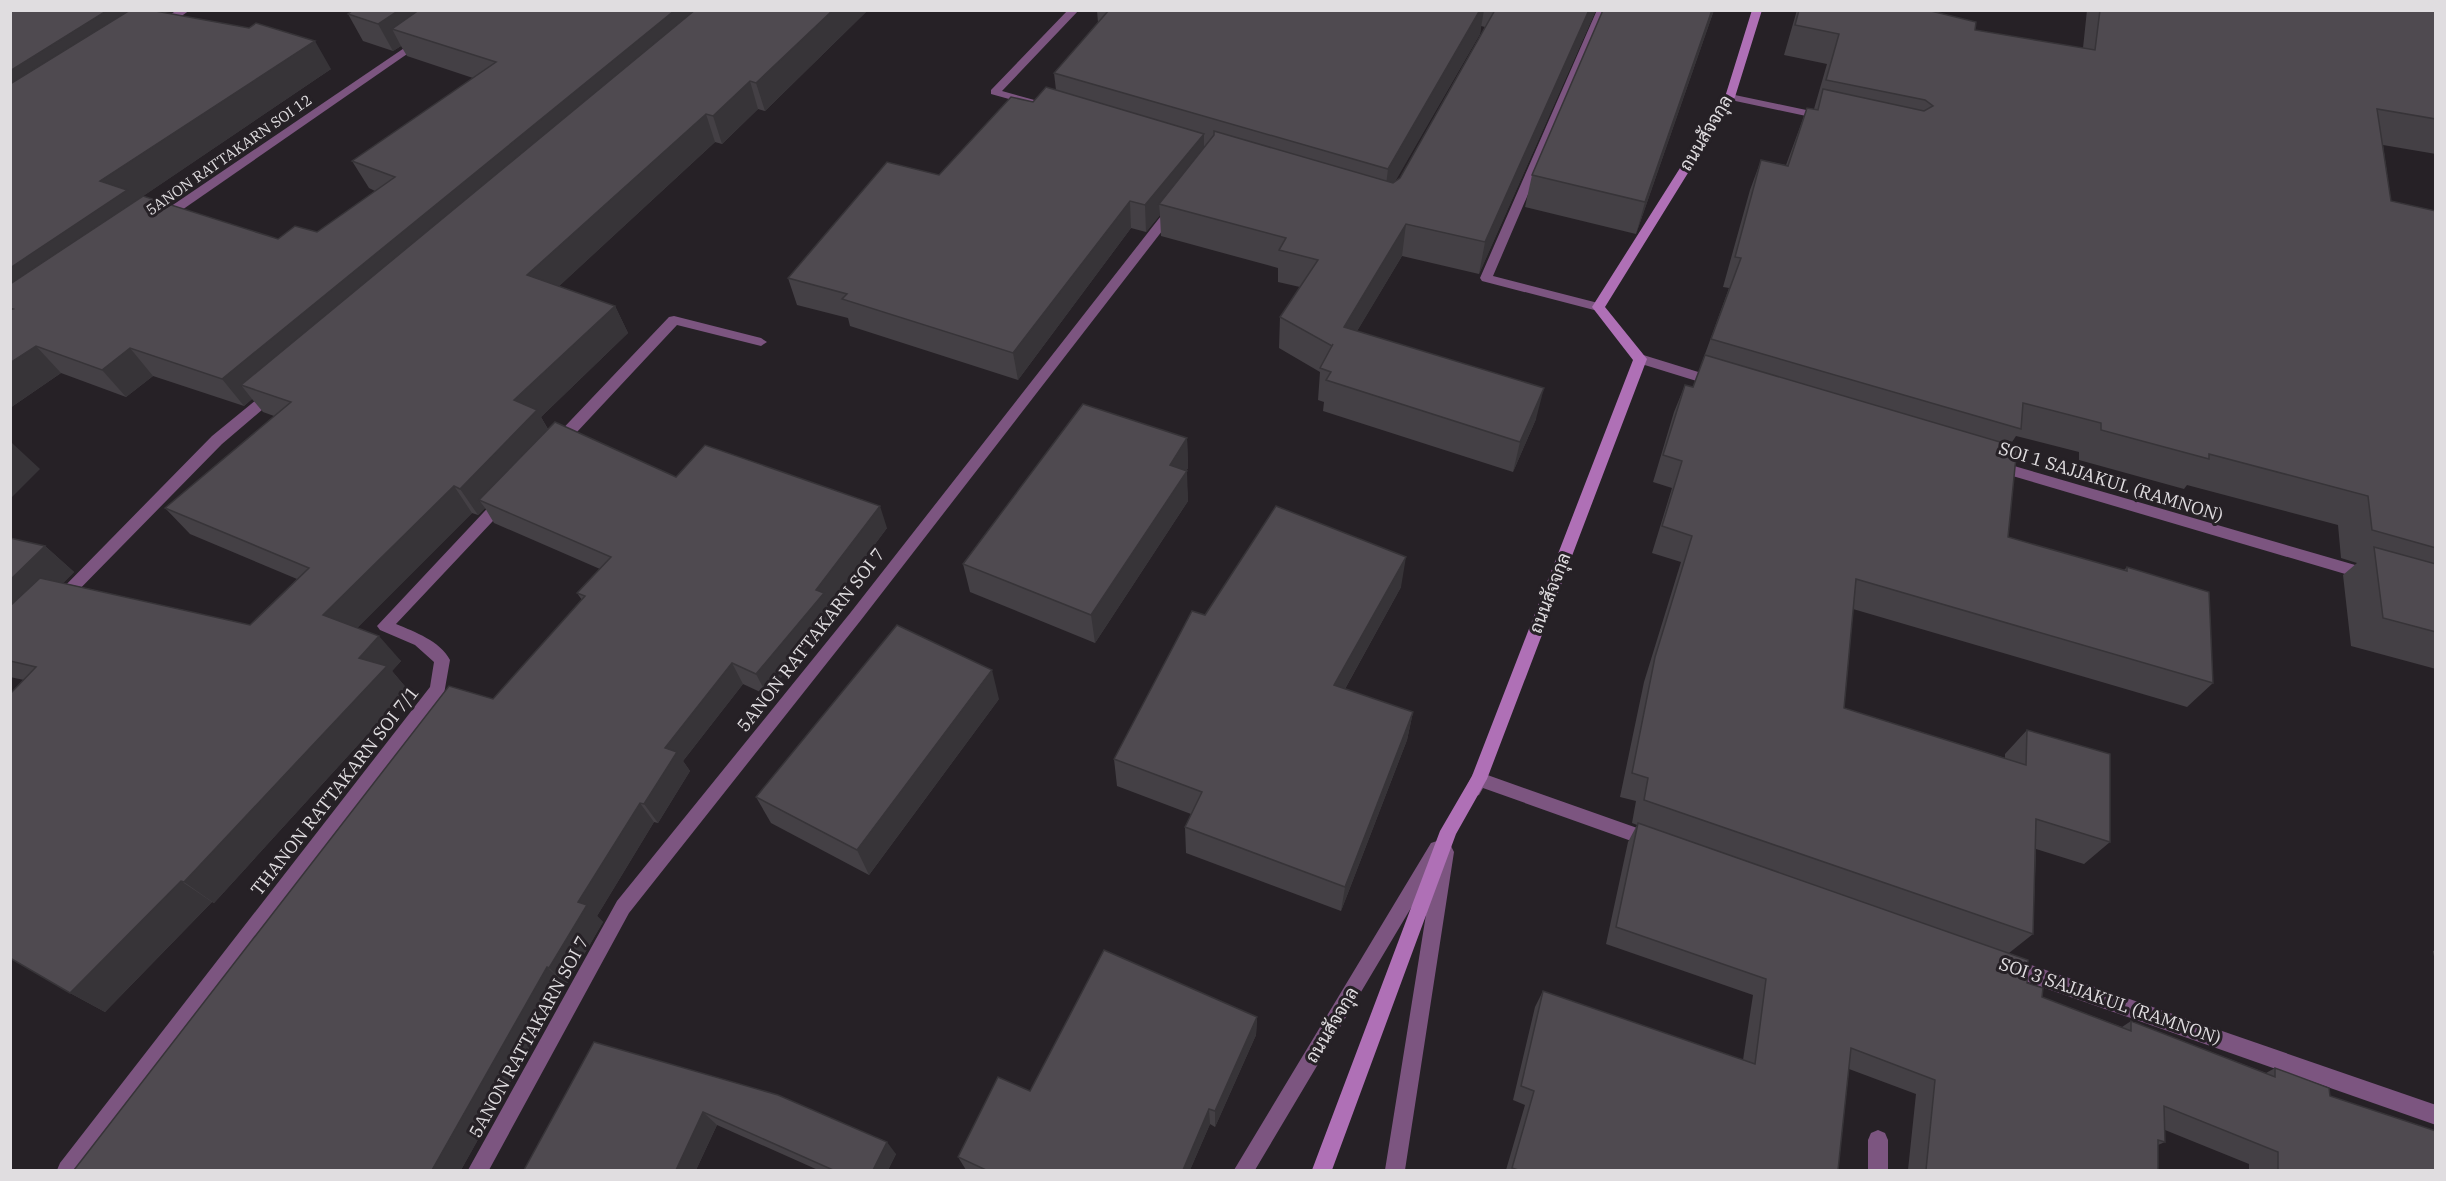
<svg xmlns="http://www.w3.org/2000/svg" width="2446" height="1181" font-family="'IBM Plex Serif',Sarabun,serif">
<rect width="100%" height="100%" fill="#262126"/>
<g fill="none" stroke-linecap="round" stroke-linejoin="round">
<polygon fill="#7c5580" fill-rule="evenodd" points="1068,10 1079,10 1002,91 1038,101 1038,105 1034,106 991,94 991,90"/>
<g fill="#7c5580" fill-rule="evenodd">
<polygon points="177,10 190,10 166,27 158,27 158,23"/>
<polygon points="1597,10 1607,10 1493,276 1602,304 1604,307 1598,311 1482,281 1480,278"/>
<polygon points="419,38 424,41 423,43 166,221 158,221 158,215"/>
<polygon points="1730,94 1825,114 1831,117 1825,120 1726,99 1726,95"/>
<polygon points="1172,206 1176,207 1176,213 861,620 629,913 489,1170 468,1170 617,901 851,612 1168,207"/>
<polygon points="674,316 761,338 767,342 761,346 677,325 562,448 552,448 550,444 552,440 669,317"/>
<polygon points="1640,354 1721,379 1723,382 1716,387 1635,362 1633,359"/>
<polygon points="272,389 279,394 277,397 222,444 66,603 56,603 53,599 56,595 212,436 267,391"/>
<polygon points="1997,461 2369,569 2374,571 2376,575 2374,579 2369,581 1992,470 1990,466"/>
<path d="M503,496l7,5 -2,4 -112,119c19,8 44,17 54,36l-6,34 -365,476h-22l3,-7 370,-476 4,-25 -19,-17 -35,-15 -3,-4 121,-129z"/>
<polygon points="1479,772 1657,835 1660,840 1657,845 1651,848 1483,788 1479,795 1473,797 1467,795 1465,790 1473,774"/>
<polygon points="1437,841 1451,846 1454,852 1405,1170 1385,1170 1433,871 1255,1170 1234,1170 1431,843"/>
<polygon points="2008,957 2436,1105 2436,1125 2008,975 2002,972 1999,966 2002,960"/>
<polygon points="1878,1130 1885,1133 1888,1140 1888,1170 1868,1170 1868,1140 1871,1133"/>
</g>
<polygon fill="#af70b6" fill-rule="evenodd" points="1752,10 1762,10 1735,97 1605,307 1647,359 1487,779 1456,834 1332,1170 1312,1170 1440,831 1472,776 1633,360 1592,307 1725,97"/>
</g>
<g fill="#444045" fill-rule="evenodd">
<polygon points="10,10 331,69 143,196 278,239 317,232 375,191 369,188 352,161 473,78 407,56 401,46 393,51 363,41 348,14 868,10 765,111 758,109 722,144 715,142 559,286 615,306 628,333 541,417 548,429 676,477 887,528 829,606 832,615 767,695 743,684 683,761 690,771 658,823 654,822 597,916 603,922 566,985 565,984 461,1170 493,699 582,600 577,593 600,569 494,523 485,508 478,515 472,513 357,628 401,661 392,671 408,690 214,903 212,902 105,1012 70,993 24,680 10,677 10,538 45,546 74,572 63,583 250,625 297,579 190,534 165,508 274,416 263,412 252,399 244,406 153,376 126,397 61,373 10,408"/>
<path d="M1097,10h499l-117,264 -77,-18 -45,75 179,88 -23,53 -190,-61 1,-9 -6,-2 2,-28 -41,-24 1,-31 20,-30 -22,-5v-14l-117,-32 -1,-21 -14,17 -15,-4 -113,152 -168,-54 -2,-8 -51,-13 -9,-27 151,-103 94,-73 23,-12 -2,-17 44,-50zM1481,26l4,1 -85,151 -5,3 85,-147z"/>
<polygon points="1714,10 1636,234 1525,207 1532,175"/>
<polygon points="1797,10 1927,10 1975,30 2083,48 2087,10 2436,10 2436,154 2383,145 2391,201 2436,211 2436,669 2351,646 2343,575 2357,563 2341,558 2338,525 2187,485 2184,489 2079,460 2079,452 2016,436 2010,445 2008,537 2124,570 2127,567 2213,683 2187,707 1853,609 1844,708 2005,758 2005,754 2027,730 2110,842 2084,864 2036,849 2033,934 2009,953 2027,983 2042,997 2122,1027 2131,1021 2266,1073 2275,1068 2330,1096 2436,1170 2249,1170 2249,1164 2165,1130 2165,1142 2158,1145 2158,1170 1908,1170 1916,1094 1849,1069 1838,1170 1506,1170 1525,1105 1513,1100 1535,1007 1543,991 1743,1060 1753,995 1606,944 1628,842 1637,825 1632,823 1636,801 1620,797 1644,682 1681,562 1652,553 1672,488 1653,482 1674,412 1685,385 1693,387 1729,288 1723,287 1750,190 1761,160 1786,165 1807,108 1814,109 1827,64 1784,55"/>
<polygon points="1187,438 1188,468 1186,471 1188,501 1095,643 970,592 963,564"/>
<polygon points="1401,587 1345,689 1413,712 1407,740 1341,911 1186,853 1185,827 1191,814 1117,786 1114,759 1205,615"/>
<polygon points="999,699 869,875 771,823 756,797"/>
<polygon points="2436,950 2436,967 2433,951"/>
<polygon points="1257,1017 1256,1035 1215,1127 1210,1124 1190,1170 966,1170 958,1157 1030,1091"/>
<polygon points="594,1042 896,1154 888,1170 818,1170 717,1125 696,1170 524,1170"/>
</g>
<g fill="#373438">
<polygon points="108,10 136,10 10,114 10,71"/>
<polygon points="399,10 452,10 392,29 401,46 393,51 378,24"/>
<polygon points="675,10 717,10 241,385 252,399 244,406 222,379"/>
<polygon points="833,10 868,10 765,111 756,83"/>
<polygon points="1480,10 1484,10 1480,34 1384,201 1388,169"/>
<polygon points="1589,10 1596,10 1479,274 1485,242"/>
<polygon points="1712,10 1714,10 1636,234 1645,202"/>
<polygon points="315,41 331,69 136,201 10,308 10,268 100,181"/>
<polygon points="750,81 758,109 722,144 713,116"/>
<polygon points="706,114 715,142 542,302 527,275"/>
<polygon points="1204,134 1204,160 1159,204 1160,215 1146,232 1145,205"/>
<polygon points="1130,201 1131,228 1018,380 1013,353"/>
<polygon points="1406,224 1402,256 1341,358 1344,327"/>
<polygon points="615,306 628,333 541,417 552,437 479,500 485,508 478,515 460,489 514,400"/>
<polygon points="36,346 61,373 10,408 10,363"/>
<polygon points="130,348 153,376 126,397 102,370"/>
<polygon points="1544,388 1536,419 1513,472 1520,442"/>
<polygon points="1187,438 1188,468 1173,493 1187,471 1188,501 1095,643 1091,615 1170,465"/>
<polygon points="12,443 40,469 10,499 10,444"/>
<polygon points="454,486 472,513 345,640 323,615"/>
<polygon points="880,506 887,528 829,606 832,615 767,695 756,674 816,590"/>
<polygon points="45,546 74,572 10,635 10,580"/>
<polygon points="1406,557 1401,587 1331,714 1334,685"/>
<polygon points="379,636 401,661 392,671 408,690 214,903 184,882 359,658"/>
<polygon points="732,663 743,684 683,761 690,771 658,823 644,804 665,748"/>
<polygon points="992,670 999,699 869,875 857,850"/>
<polygon points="1413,712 1407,740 1341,911 1345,887"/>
<polygon points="640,803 654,822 597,916 603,922 566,985 549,968 578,902"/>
<polygon points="181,881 212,902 105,1012 70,993"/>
<polygon points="547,967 565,984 461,1170 432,1170"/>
<polygon points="1257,1017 1256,1035 1215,1127 1215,1111"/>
<polygon points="1209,1109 1210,1124 1190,1170 1183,1170"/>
<polygon points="703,1112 717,1125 696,1170 676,1170"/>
<polygon points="887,1142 896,1154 888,1170 873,1170"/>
</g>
<g fill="#4f4a50" stroke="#373438" stroke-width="1.5">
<polygon points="10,10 108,10 10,71"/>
<polygon points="130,10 150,10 249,28 256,23 315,41 100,181 127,190 10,268 10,84"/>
<polygon points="353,10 399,10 378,24 348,14"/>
<polygon points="419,10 675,10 222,379 130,348 102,370 36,346 10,363 10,310 13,309 10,308 10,284 143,196 278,239 295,226 317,232 395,177 352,161 496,62 392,29"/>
<polygon points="695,10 833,10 756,83 750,81 713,116 706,114 527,275 615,306 514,400 537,410 460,489 454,486 323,615 379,636 359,658 387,666 184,882 181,881 70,993 10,958 10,694 36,667 10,661 10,606 40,578 250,625 309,568 165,508 291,402 241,385"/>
<polygon points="1109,10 1480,10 1388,169 1054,73"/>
<polygon points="1495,10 1589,10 1485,242 1406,224 1344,327 1544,388 1520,442 1326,380 1331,372 1320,368 1333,344 1332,346 1280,317 1318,260 1279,250 1286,238 1159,204 1214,135 1214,131 1393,183 1400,178"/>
<polygon points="1603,10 1712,10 1645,202 1532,175"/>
<polygon points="1799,10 1927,10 1976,22 1975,30 2095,50 2100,10 2436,10 2436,119 2377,109 2391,201 2436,211 2436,548 2372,530 2368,496 2209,454 2209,459 2101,430 2101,423 2023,403 2021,429 1711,339 1741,258 1735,257 1761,160 1788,166 1807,108 1818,110 1823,89 1924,111 1933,106 1925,100 1826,80 1839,34 1795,25"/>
<polygon points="1046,87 1204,134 1145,205 1130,201 1013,353 842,299 847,294 788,278 887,162 939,175 1011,97 1033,102"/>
<polygon points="1705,355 2017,447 2008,537 2127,571 2127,567 2209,592 2213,683 1856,579 1844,708 2026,765 2027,730 2110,754 2110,842 2036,819 2033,934 1644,800 1648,778 1632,773 1655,657 1692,536 1662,526 1682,461 1663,455 1685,385 1693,387"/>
<polygon points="1083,404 1187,438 1170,465 1187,471 1091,615 963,564"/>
<polygon points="555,422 676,477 705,445 880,506 816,590 824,593 756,674 732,663 665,748 677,752 644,804 640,803 578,902 587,905 549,968 547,967 432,1170 74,1170 449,686 493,699 585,596 577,593 611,557 479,500"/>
<polygon points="1276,506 1406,557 1334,685 1413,712 1345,887 1185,827 1202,792 1114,759 1192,611 1205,615"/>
<polygon points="10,538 45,546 10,580"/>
<polygon points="2374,547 2436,564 2436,632 2383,618"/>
<polygon points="897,625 992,670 857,850 756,797"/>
<polygon points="1638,823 2028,960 2027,983 2043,988 2042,997 2131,1031 2131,1021 2275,1077 2275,1068 2329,1088 2330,1096 2436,1131 2436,1170 2278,1170 2278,1152 2164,1106 2165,1142 2158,1140 2158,1170 1926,1170 1935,1080 1851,1048 1838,1170 1518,1170 1512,1168 1534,1091 1521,1086 1543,991 1755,1064 1766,979 1616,927"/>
<polygon points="1104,950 1257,1017 1215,1111 1209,1109 1183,1170 986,1170 958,1157 998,1077 1030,1091"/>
<polygon points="594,1042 778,1095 887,1142 873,1170 833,1170 703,1112 676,1170 524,1170"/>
</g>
<g text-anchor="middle" stroke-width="6" stroke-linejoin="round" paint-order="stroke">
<g font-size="15" fill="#e0dde0" stroke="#262126">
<text transform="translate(229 155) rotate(-35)" y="5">5ANON RATTAKARN SOI 12</text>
</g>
<g font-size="18" fill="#e0dde0" stroke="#262126">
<text transform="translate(1706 133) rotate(-59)" y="6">ถนนสัจจกุล</text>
<text transform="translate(2111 482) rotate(17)" y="6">SOI 1 SAJJAKUL (RAMNON)</text>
<text transform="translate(1550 593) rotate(-69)" y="6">ถนนสัจจกุล</text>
<text transform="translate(811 640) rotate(-52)" y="6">5ANON RATTAKARN SOI 7</text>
<text transform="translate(335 791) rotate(-52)" y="6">THANON RATTAKARN SOI 7/1</text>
<text transform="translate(2110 1001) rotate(19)" y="6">SOI 3 SAJJAKUL (RAMNON)</text>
<text transform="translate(1332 1025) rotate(-59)" y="6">ถนนสัจจกุล</text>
<text transform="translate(529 1037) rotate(-61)" y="6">5ANON RATTAKARN SOI 7</text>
</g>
</g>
<rect width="2446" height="1181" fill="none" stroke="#e0dde0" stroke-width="24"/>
</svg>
